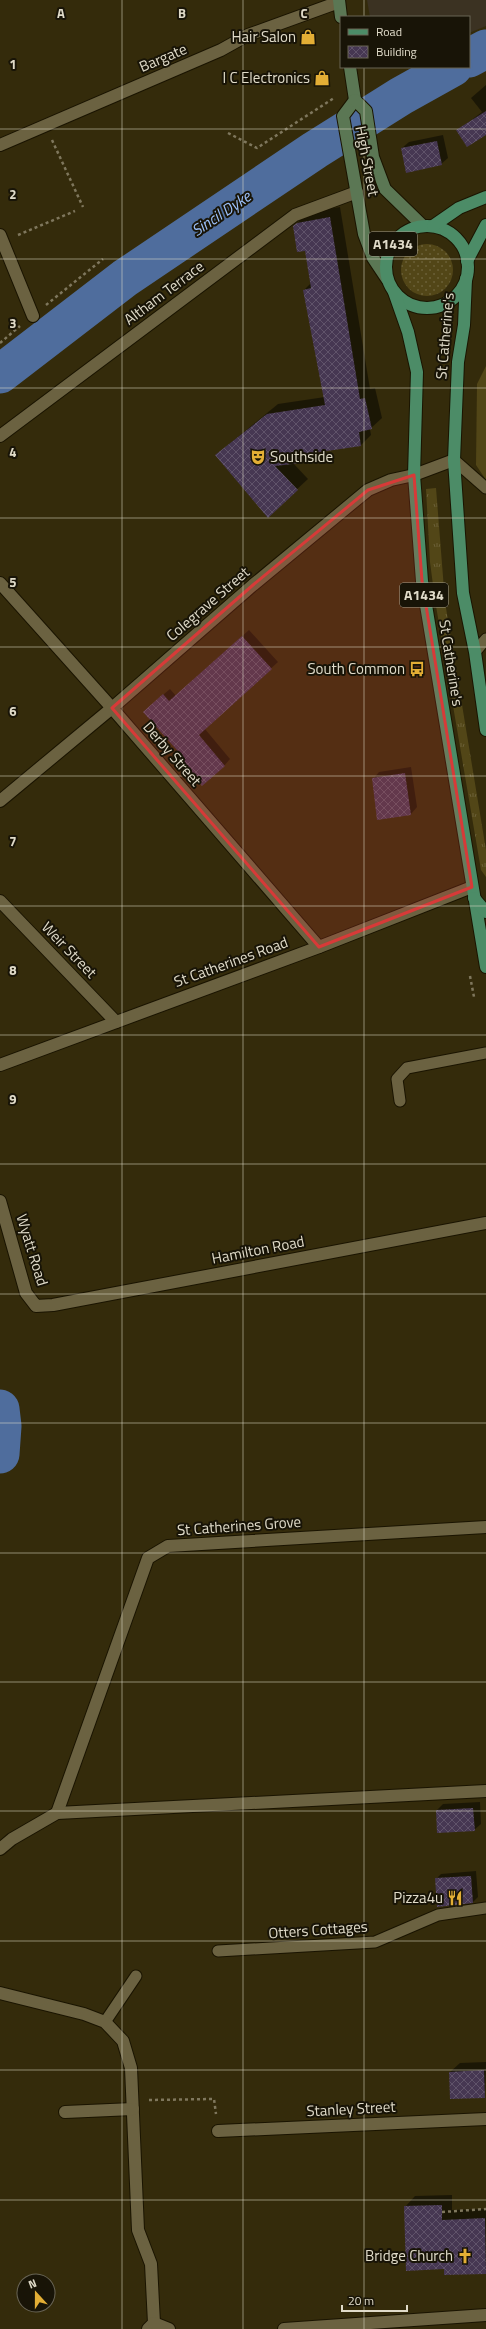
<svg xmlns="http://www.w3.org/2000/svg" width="486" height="2329" font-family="'Titillium Web',sans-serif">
<defs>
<pattern id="grass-tufts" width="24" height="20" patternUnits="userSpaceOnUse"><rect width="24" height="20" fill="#524617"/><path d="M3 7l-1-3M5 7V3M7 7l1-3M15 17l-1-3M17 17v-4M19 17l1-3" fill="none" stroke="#6b6037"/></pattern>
<pattern id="garden-dots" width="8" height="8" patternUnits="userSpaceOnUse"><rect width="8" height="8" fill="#524617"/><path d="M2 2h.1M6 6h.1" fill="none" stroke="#6b6037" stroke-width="1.8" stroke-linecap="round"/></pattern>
<pattern id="building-cross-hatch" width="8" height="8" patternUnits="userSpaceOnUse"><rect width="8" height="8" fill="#463752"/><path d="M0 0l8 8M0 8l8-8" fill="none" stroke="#60536a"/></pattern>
</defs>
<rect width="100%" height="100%" fill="#342b0b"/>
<polygon fill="#3b3222" points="367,0 486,0 486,26 469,33 469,17 370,17"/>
<polygon fill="url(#grass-tufts)" points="436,488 445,602 486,850 486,877 481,870 435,600 430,562 426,489"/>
<polygon fill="#524617" points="486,366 486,480 476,465 477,384"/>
<circle fill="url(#garden-dots)" cx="427" cy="270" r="26"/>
<g fill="#0007">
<polygon points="486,85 486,132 458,130 482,112 471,98"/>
<polygon points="443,135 448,158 441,164 402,148 409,142"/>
<polygon points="340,207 370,389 375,388 382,418 370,429 371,435 361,445 310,452 300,462 293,463 308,479 268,516 216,455 278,404 325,397 304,290 311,283 306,250 294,226 309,212"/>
<polygon points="249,630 278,662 205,729 230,759 224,766 186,759 151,705 170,689 176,696"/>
<polygon points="411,767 417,807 411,814 373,779 379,772"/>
<polygon points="480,1802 481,1824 474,1830 437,1810 443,1804"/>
<polygon points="476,1871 478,1897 473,1902 438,1906 436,1879 441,1874"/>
<polygon points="486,2062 485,2097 450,2072 460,2063"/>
<polygon points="452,2195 452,2210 486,2209 486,2273 445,2274 445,2268 405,2207 415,2196"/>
</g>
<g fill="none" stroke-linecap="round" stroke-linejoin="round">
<g stroke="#4f6d9d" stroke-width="39">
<polyline points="469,58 486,49"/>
<polyline points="0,374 125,278 315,150 401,96 453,67"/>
<polyline points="0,1409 2,1426 0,1454"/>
</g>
</g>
<g fill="url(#building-cross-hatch)">
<polygon points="486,111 486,135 467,147 456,130"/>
<polygon points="437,141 442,165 406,173 401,148"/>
<polygon points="330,217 360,399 365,398 372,429 359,432 361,446 300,455 301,463 275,466 298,490 268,518 215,455 267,414 325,405 303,290 311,288 305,251 297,252 293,226 297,223"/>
<polygon points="242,636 272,669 199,735 225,766 202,786 182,762 185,759 143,712 163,694 169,701"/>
<polygon points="405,773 411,815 377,820 372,778"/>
<polygon points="473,1808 475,1831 437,1833 436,1810"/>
<polygon points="471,1876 473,1903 437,1907 435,1878"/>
<polygon points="484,2070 485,2098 450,2099 449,2072"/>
<polygon points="442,2205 442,2220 485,2218 486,2274 444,2275 444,2269 406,2271 404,2206"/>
</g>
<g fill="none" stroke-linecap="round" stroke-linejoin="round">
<defs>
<g id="lane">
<polyline points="454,460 486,488"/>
<polyline points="475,652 486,639"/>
<polyline points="400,1101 397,1079 407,1068 486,1053"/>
<polyline points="218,1951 375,1942 438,1915 486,1908"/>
<polyline points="105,2022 136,1976"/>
</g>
<g id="street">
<polyline points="0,145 221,50 248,35 339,2"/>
<polyline points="0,235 33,316"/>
<polyline points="0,436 295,215 357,192"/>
<polyline points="0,583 112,708 319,947"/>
<polyline points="0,801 112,708 253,585 368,490 391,480 414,475 454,460"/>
<polyline points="0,901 116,1022"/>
<polyline points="0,1065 319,947 472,887"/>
<polyline points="0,1201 26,1293 36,1306 53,1305 486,1223"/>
<polyline points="57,1813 148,1558 168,1546 486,1527"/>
<polyline points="0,1849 12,1839 57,1813 486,1791"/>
<polyline points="0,1993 84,2014 105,2022 123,2041 131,2068 138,2230 151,2264 154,2323 148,2329"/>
<polyline points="65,2112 133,2109"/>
<polyline points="218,2131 486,2119"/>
<polyline points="154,2323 169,2329"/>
<polyline points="284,2329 486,2315"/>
</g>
<g id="secondary">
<polyline points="339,0 341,17"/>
<polyline points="350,67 355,100"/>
<polyline points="355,100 343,116 364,234 373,258 387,279"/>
<polyline points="355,100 366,111 373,157 385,189 423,226"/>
</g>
<g id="primary">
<circle cx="427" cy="267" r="41"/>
<polyline points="433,226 459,208 486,197"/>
<polyline points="467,261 486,225"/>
<polyline points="466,279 464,325 458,362 454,460 463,593 475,652 486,730"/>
<polyline points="394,292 408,332 417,372 414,475 422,581 486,967"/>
<polyline points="474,898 486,912"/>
</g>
</defs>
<use href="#lane" stroke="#1a1400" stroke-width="13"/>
<use href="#street" stroke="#1a1400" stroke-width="14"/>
<use href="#secondary" stroke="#1a1400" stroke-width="14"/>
<use href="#primary" stroke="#1a1400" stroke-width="14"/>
<g stroke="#7f775d" stroke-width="2.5" stroke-dasharray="3 3" stroke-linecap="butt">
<polyline points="228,133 257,148 334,98"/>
<polyline points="52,140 83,207"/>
<polyline points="18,235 75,211"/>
<polyline points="46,305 103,259"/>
<polyline points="0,343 20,326"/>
<polyline points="470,976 474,997"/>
<polyline points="149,2100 214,2099 216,2114"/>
<polyline points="442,2212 486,2209"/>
</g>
<use href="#lane" stroke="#6b6241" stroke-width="11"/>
<use href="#street" stroke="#6b6241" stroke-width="12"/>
<use href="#secondary" stroke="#5b7754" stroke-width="12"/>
<use href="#primary" stroke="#4c8c67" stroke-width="12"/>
</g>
<path fill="#d73a38" fill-opacity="0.2" stroke="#d73a38" stroke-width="3" stroke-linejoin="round" d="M414,475l8,106 50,306 -153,60 -207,-239 141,-123 115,-95z"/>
<path fill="none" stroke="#e0dbc9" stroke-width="1" stroke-opacity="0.55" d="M122,0v2329M243,0v2329M364,0v17M364,67v2262M0,129h486M0,259h486M0,388h486M0,518h486M0,647h486M0,776h486M0,906h486M0,1035h486M0,1164h486M0,1294h486M0,1423h486M0,1553h486M0,1682h486M0,1811h486M0,1941h486M0,2070h486M0,2200h486"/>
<defs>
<symbol id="shop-bare" viewBox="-9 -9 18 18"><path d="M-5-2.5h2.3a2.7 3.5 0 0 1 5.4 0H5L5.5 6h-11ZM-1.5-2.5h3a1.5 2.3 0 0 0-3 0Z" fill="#e3ae35" stroke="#181407" stroke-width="2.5" paint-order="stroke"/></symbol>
<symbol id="theatre-bare" viewBox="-9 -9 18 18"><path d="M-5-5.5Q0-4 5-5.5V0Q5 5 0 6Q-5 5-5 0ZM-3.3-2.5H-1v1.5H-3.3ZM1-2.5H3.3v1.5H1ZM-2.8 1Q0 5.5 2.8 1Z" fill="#e3ae35" stroke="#181407" stroke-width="2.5" paint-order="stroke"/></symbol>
<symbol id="bus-bare" viewBox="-9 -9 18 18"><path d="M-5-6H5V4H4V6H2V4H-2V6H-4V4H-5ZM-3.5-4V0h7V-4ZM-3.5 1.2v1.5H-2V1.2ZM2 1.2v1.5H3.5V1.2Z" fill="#e3ae35" stroke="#181407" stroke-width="2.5" paint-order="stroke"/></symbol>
<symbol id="restaurant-bare" viewBox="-9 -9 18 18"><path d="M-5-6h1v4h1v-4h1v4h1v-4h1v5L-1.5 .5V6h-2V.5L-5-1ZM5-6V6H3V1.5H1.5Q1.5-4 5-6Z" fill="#e3ae35" stroke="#181407" stroke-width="2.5" paint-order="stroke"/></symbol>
<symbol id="church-bare" viewBox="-9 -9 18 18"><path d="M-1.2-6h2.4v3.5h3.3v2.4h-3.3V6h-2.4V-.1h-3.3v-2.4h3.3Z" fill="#e3ae35" stroke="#181407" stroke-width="2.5" paint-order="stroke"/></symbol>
</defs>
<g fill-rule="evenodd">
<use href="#shop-bare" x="297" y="26" width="22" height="22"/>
<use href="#shop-bare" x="311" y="67" width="22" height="22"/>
<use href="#theatre-bare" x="247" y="446" width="22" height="22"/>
<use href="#bus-bare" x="406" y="658" width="22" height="22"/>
<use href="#restaurant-bare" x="444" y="1887" width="22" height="22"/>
<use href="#church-bare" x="454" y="2245" width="22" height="22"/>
</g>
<g text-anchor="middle" stroke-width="4" stroke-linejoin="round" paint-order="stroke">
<g fill="#181407" stroke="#a49f8f" stroke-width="1">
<rect x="369" y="232" width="48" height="24" rx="3"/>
<rect x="400" y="583" width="48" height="24" rx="3"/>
</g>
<g font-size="14" font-weight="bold" fill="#e0dbc9">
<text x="393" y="249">A1434</text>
<text x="424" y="600">A1434</text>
</g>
<g font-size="15" fill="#e0dbc9" stroke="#181407" text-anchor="end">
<text x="296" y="42">Hair Salon</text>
<text x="310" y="83">I C Electronics</text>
<text x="270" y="462" text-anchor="start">Southside</text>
<text x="405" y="674">South Common</text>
<text x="443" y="1903">Pizza4u</text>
<text x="453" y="2261">Bridge Church</text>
</g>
<g font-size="15" fill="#e0dbc9" stroke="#181407">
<text transform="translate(163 58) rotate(-23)" y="5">Bargate</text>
<text transform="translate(367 161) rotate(79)" y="5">High Street</text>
<text transform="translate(164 293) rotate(-37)" y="5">Altham Terrace</text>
<text transform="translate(445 336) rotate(-85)" y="5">St Catherine's</text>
<text transform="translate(208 604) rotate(-41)" y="5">Colegrave Street</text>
<text transform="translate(451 663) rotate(81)" y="5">St Catherine's</text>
<text transform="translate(172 754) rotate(49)" y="5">Derby Street</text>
<text transform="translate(69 950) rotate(46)" y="5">Weir Street</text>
<text transform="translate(231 962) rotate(-20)" y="5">St Catherines Road</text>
<text transform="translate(32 1250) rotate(73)" y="5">Wyatt Road</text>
<text transform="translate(258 1250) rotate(-11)" y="5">Hamilton Road</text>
<text transform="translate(239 1526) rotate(-4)" y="5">St Catherines Grove</text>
<text transform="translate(318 1930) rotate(-4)" y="5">Otters Cottages</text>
<text transform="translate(351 2109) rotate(-3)" y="5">Stanley Street</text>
</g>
<g font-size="16" font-style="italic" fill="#9cc0fa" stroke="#181407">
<text transform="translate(221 213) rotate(-34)" y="6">Sincil Dyke</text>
</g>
</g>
<g font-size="13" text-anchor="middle" font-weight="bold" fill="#e0dbc9" stroke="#181407" stroke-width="4" stroke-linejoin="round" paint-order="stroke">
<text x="61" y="18">A</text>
<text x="182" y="18">B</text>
<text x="304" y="18">C</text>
<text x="13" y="69">1</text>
<text x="13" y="199">2</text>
<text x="13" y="328">3</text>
<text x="13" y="457">4</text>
<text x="13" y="587">5</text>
<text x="13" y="716">6</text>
<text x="13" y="846">7</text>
<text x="13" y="975">8</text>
<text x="13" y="1104">9</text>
</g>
<rect x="340" y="16" width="130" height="52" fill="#181407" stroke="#686455"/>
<rect x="348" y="29" width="20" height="6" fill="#4c8c67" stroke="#686455"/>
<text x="376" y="36" font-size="12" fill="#e0dbc9">Road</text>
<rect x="348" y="46" width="20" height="12" fill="url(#building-cross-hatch)" stroke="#686455"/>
<text x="376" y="56" font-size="12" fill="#e0dbc9">Building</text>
<g transform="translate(36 2293) rotate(339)"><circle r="19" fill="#181407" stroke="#686455"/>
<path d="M0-3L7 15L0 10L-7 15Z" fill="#e3ae35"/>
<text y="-6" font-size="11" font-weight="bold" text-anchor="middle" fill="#e0dbc9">N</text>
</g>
<path d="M342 2305v6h65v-6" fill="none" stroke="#e0dbc9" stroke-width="2"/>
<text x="348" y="2305" font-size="12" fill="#e0dbc9" stroke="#181407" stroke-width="3" paint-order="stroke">20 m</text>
</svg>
